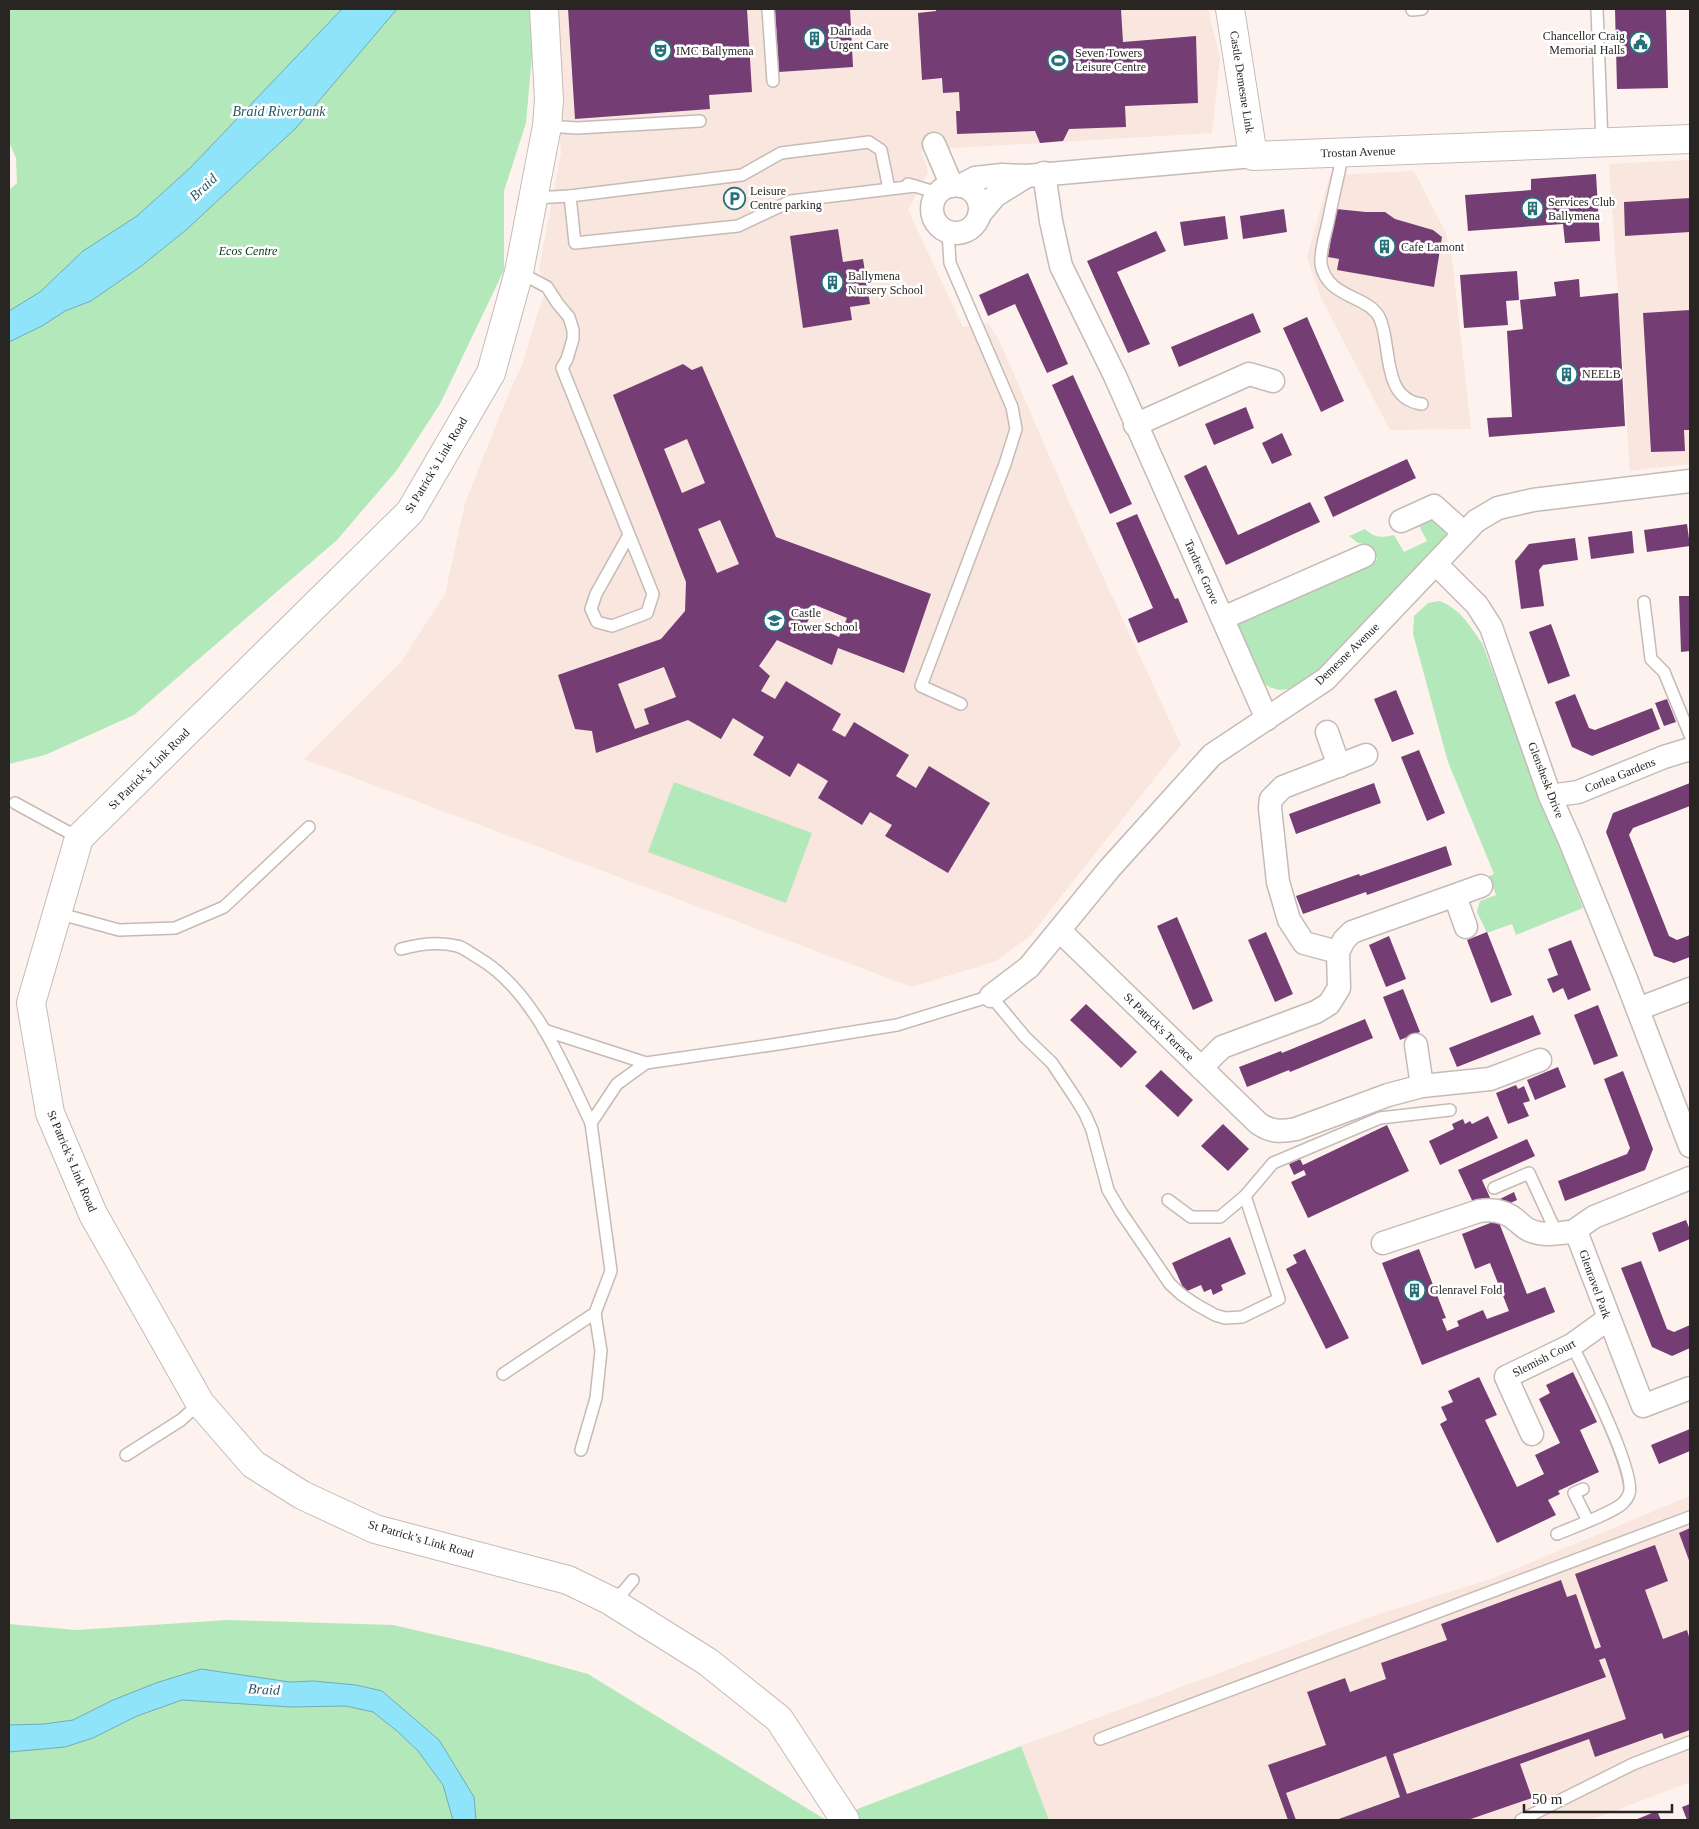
<svg xmlns="http://www.w3.org/2000/svg" width="1699" height="1829" font-family="Georgia,serif">
<rect width="100%" height="100%" fill="#fef2ee"/>
<g fill="#f9e6de">
<polygon points="554,9 1208,9 1220,58 1212,133 921,150 928,172 908,210 963,327 989,324 1000,342 1080,527 1181,745 1030,936 996,961 912,987 304,759 401,662 445,594 465,503 508,395 523,363 537,315 547,287 539,269 561,153"/>
<polygon points="1690,160 1690,464 1630,471 1609,164"/>
<polygon points="1414,171 1446,233 1452,259 1471,429 1390,430 1321,298 1307,257 1330,175"/>
<polygon points="1690,1496 1690,1782 1591,1820 1049,1820 1021,1746 1376,1615 1491,1579"/>
</g>
<g fill="#b3e9ba">
<polygon points="9,9 536,9 526,123 504,191 504,270 440,404 397,470 337,540 134,715 45,755 9,764 9,190 17,183 16,158 9,142"/>
<path d="M1430,517l14,7 2,11 -23,31 -95,98 -39,25 -10,1 -10,-3 -8,-6 -25,-57 141,-64 -6,-15 -13,-2 -9,-7 16,-7c10,9 16,9 29,6l10,17 23,-11 -10,-19z"/>
<path d="M1439,601c22,8 30,24 43,42l101,265 -67,27 -4,-11 -25,9 -10,-21 3,-11 16,-6 -7,-19 5,-2 -46,-112 -35,-128 1,-18 14,-13z"/>
<polygon points="674,782 812,833 786,903 648,852"/>
<polygon points="227,1620 393,1625 493,1648 588,1674 826,1820 9,1820 9,1624 76,1630"/>
<polygon points="1021,1746 1049,1820 829,1820"/>
</g>
<g fill="#90e4f9" stroke="#71abb9">
<polygon points="342,9 397,9 296,128 186,230 140,267 91,301 65,311 42,326 9,342 9,311 40,292 83,251 137,216 190,168"/>
<polygon points="201,1669 290,1682 313,1681 356,1685 382,1691 439,1740 474,1797 476,1820 453,1820 443,1785 418,1751 397,1731 373,1712 346,1706 291,1707 182,1700 137,1716 93,1738 65,1747 9,1752 9,1725 44,1724 73,1720 113,1700 156,1683"/>
</g>
<g fill="#743e75" fill-rule="evenodd">
<polygon points="568,9 747,9 752,92 709,95 710,109 575,119"/>
<polygon points="775,9 850,9 853,67 779,72"/>
<polygon points="936,9 1121,9 1123,42 1196,36 1198,103 1125,106 1126,127 1069,129 1063,141 1040,143 1035,131 957,134 956,111 960,111 959,92 943,93 942,78 922,80 918,13 936,11"/>
<polygon points="1615,9 1666,9 1668,88 1617,89"/>
<polygon points="1596,174 1600,241 1565,243 1563,224 1468,231 1465,195 1531,190 1531,179"/>
<polygon points="1690,198 1690,232 1625,236 1624,202"/>
<polygon points="1284,209 1287,232 1243,239 1240,216"/>
<polygon points="1336,209 1366,212 1385,212 1395,219 1433,230 1442,237 1434,287 1337,270 1339,259 1328,257"/>
<polygon points="1225,216 1228,239 1184,246 1180,222"/>
<polygon points="838,229 843,262 863,259 870,304 850,307 852,320 803,328 790,236"/>
<polygon points="1156,231 1166,251 1117,272 1150,344 1128,353 1087,261"/>
<polygon points="1517,271 1519,300 1506,301 1508,325 1464,328 1460,275"/>
<polygon points="1028,273 1068,364 1047,373 1015,304 988,316 979,295"/>
<polygon points="1579,279 1580,297 1618,293 1625,426 1489,437 1487,418 1512,417 1507,331 1523,329 1520,300 1556,296 1554,282"/>
<polygon points="1690,310 1690,430 1684,430 1685,451 1651,452 1643,313"/>
<polygon points="1253,313 1261,332 1179,367 1171,347"/>
<polygon points="1307,317 1344,401 1321,412 1283,328"/>
<path d="M683,364l9,6 10,-4 74,171 155,57 -27,79 -66,-25 -6,17 -55,-25 -18,26 11,10 -9,15 14,8 11,-18 55,33 -9,16 13,7 9,-15 55,33 -13,21 20,12 13,-22 61,37 -42,70 -63,-37 7,-11 -22,-13 -8,13 -44,-27 10,-17 -30,-18 -8,14 -37,-22 11,-18 -31,-19 -12,21 -33,-19 -92,33 -4,-22 -17,-2 -17,-54 103,-36 24,-28 1,-29 -73,-187zM687,439l18,44 -23,10 -18,-44zM720,520l19,44 -22,9 -19,-44zM815,605l32,13 -8,19 -32,-14zM664,667l12,30 -32,12 5,15 -14,5 -17,-45z"/>
<polygon points="1073,375 1132,504 1110,514 1052,385"/>
<polygon points="1246,407 1254,428 1214,445 1205,424"/>
<polygon points="1282,433 1292,455 1272,464 1262,443"/>
<polygon points="1407,459 1416,478 1333,517 1324,497"/>
<polygon points="1206,465 1238,535 1310,502 1320,522 1226,565 1184,476"/>
<polygon points="1137,514 1175,599 1178,598 1188,622 1138,643 1128,619 1153,608 1116,523"/>
<polygon points="1687,524 1690,546 1647,552 1644,530"/>
<polygon points="1632,531 1634,553 1591,559 1588,537"/>
<polygon points="1575,538 1578,560 1543,565 1539,570 1544,606 1521,609 1515,561 1529,544"/>
<polygon points="1679,596 1690,596 1690,651 1681,652"/>
<polygon points="1551,624 1570,676 1548,684 1529,632"/>
<polygon points="1396,690 1414,734 1392,742 1374,699"/>
<polygon points="1575,694 1589,728 1595,730 1652,708 1660,729 1592,756 1572,747 1555,702"/>
<polygon points="1667,699 1676,722 1664,726 1655,703"/>
<polygon points="1419,750 1445,813 1427,821 1401,757"/>
<polygon points="1374,783 1381,803 1296,834 1289,814"/>
<polygon points="1690,783 1690,806 1633,828 1629,835 1669,936 1677,940 1690,935 1690,957 1674,963 1654,956 1606,832 1613,813"/>
<polygon points="1446,846 1452,865 1367,895 1366,892 1303,914 1296,896 1359,874 1360,876"/>
<polygon points="1177,917 1213,1001 1193,1010 1157,926"/>
<polygon points="1266,932 1293,994 1275,1002 1248,940"/>
<polygon points="1487,932 1512,995 1491,1003 1467,940"/>
<polygon points="1389,936 1406,979 1386,987 1369,945"/>
<polygon points="1571,940 1591,990 1568,1000 1563,988 1553,993 1547,979 1558,975 1548,949"/>
<polygon points="1403,989 1420,1032 1400,1040 1383,997"/>
<polygon points="1086,1004 1137,1052 1121,1068 1070,1020"/>
<polygon points="1598,1005 1618,1056 1594,1065 1574,1015"/>
<polygon points="1533,1015 1541,1034 1457,1067 1449,1048"/>
<polygon points="1365,1019 1373,1038 1290,1072 1289,1070 1247,1087 1239,1067 1281,1051 1282,1053"/>
<polygon points="1558,1067 1566,1087 1535,1100 1527,1080"/>
<polygon points="1161,1070 1193,1100 1178,1117 1145,1086"/>
<polygon points="1623,1071 1653,1149 1645,1170 1565,1201 1558,1181 1627,1154 1630,1148 1604,1079"/>
<polygon points="1516,1085 1518,1089 1524,1086 1530,1101 1523,1103 1529,1116 1508,1124 1496,1093"/>
<polygon points="1488,1116 1498,1138 1440,1165 1429,1141 1454,1129 1452,1124 1463,1119 1465,1124 1470,1121 1472,1124"/>
<polygon points="1223,1124 1249,1149 1228,1171 1201,1146"/>
<polygon points="1387,1125 1409,1171 1308,1218 1291,1182 1306,1175 1304,1170 1294,1175 1289,1164 1300,1159 1303,1165"/>
<polygon points="1527,1139 1535,1156 1482,1180 1492,1202 1476,1209 1458,1170"/>
<polygon points="1514,1192 1517,1200 1502,1207 1498,1200"/>
<polygon points="1498,1220 1527,1294 1545,1287 1555,1312 1422,1365 1382,1263 1419,1249 1446,1318 1442,1319 1447,1331 1459,1326 1457,1321 1483,1310 1487,1319 1509,1311 1490,1263 1475,1269 1462,1234"/>
<polygon points="1686,1220 1690,1230 1690,1239 1659,1252 1652,1233"/>
<polygon points="1230,1237 1246,1274 1221,1285 1223,1290 1213,1295 1211,1289 1204,1292 1201,1285 1185,1292 1172,1263"/>
<polygon points="1305,1249 1349,1338 1326,1349 1286,1269 1297,1263 1293,1255"/>
<polygon points="1641,1261 1667,1329 1674,1332 1690,1325 1690,1348 1672,1356 1652,1347 1621,1268"/>
<polygon points="1573,1372 1597,1422 1580,1430 1599,1472 1558,1491 1560,1494 1548,1500 1556,1515 1497,1543 1440,1424 1447,1420 1441,1407 1453,1402 1448,1391 1479,1377 1497,1415 1485,1420 1517,1487 1544,1474 1535,1455 1560,1443 1539,1399 1550,1393 1546,1385"/>
<polygon points="1690,1429 1690,1451 1659,1464 1651,1445"/>
<polygon points="1690,1528 1690,1563 1679,1533"/>
<path d="M1655,1545l13,36 -23,9 18,49 24,-9 3,10v90l-26,9 -2,-6 -67,24 -6,-18 -69,25 12,34 -64,22h-132l64,-23 -14,-41 -100,37 10,27h-8l-20,-55 58,-20 -19,-53 38,-14 5,14 36,-13 -5,-16 66,-23 -6,-16 120,-44 6,17 9,-3 19,55 6,-2 -26,-73zM1605,1658l21,61 -219,75 -14,-40 213,-77 -7,-17z"/>
<polygon points="1690,1804 1690,1820 1687,1820 1682,1807"/>
<polygon points="1657,1811 1661,1820 1635,1820"/>
</g>
<g fill="none" stroke-linecap="round" stroke-linejoin="round">
<defs>
<g id="lane">
<polyline points="768,9 773,81"/>
<polyline points="1597,9 1602,143"/>
<polyline points="1412,10 1422,9"/>
<polyline points="547,126 577,128 700,121"/>
<path d="M1343,153c-5,24 -11,49 -16,74 -3,12 -7,25 -6,37 6,35 49,31 59,55 12,27 1,80 42,85"/>
<polyline points="908,184 938,193"/>
<polyline points="889,189 881,150 869,142 781,153 742,175 570,196 575,243 738,226 791,201 915,186"/>
<polyline points="534,198 570,196"/>
<polyline points="948,232 950,263 1012,407 1016,429 1005,464 921,686 961,704"/>
<polyline points="519,272 547,287 558,304 569,317 573,330 573,339 567,359 562,368 653,594 647,613 612,626 597,622 591,609 596,594 629,535"/>
<polyline points="1644,602 1651,659 1664,672 1690,735"/>
<polyline points="15,803 79,838"/>
<polyline points="57,913 119,930 175,928 224,907 309,827"/>
<path d="M401,949c18,-5 36,-8 56,-3 6,1 13,7 20,11 57,33 86,108 114,166"/>
<polyline points="544,1030 646,1063"/>
<polyline points="1494,1188 1529,1173 1557,1234"/>
<polyline points="1168,1200 1191,1217 1220,1217 1245,1196"/>
<polyline points="503,1374 595,1313 611,1271 591,1123 617,1084 646,1063 778,1044 897,1025 991,996 1025,1037 1052,1063 1076,1099 1085,1114 1092,1130 1108,1190 1121,1212 1170,1284 1182,1295 1197,1305 1215,1315 1225,1318 1242,1317 1279,1299 1245,1196 1273,1163 1380,1118 1450,1110"/>
<polyline points="581,1450 596,1398 601,1351 595,1313"/>
<polyline points="126,1455 181,1420 200,1403"/>
<polyline points="1583,1489 1574,1493 1588,1521"/>
<path d="M1557,1534c14,-6 56,-21 66,-31 2,-2 5,-6 6,-9 8,-20 -45,-125 -57,-149"/>
<polyline points="610,1599 623,1592 633,1580"/>
<polyline points="1100,1739 1690,1517"/>
<polyline points="1521,1820 1633,1764 1690,1742"/>
</g>
<g id="street">
<polyline points="934,144 952,186"/>
<polyline points="1044,173 1051,221 1061,266 1115,376 1267,719"/>
<circle cx="956" cy="209" r="24"/>
<polyline points="960,186 975,178 1002,175 1027,176 1253,156"/>
<polyline points="979,215 995,196 1027,176"/>
<polyline points="1135,425 1249,374 1273,381"/>
<polyline points="1401,521 1434,506 1463,532"/>
<polyline points="1436,564 1477,605 1491,627 1550,796 1570,841 1626,979 1690,1146"/>
<polyline points="1223,618 1364,556"/>
<polyline points="1327,732 1339,766"/>
<polyline points="1550,796 1578,792 1664,757 1690,749"/>
<polyline points="1455,896 1466,927"/>
<path d="M1060,931l198,192c12,9 23,9 38,6l92,-34 34,-9 68,-7 50,-19"/>
<polyline points="1338,952 1304,943 1289,920 1278,882 1270,808 1271,799 1283,787 1366,755"/>
<polyline points="991,996 1029,967 1110,868 1212,755 1326,679 1476,521 1498,508 1533,500 1690,481"/>
<polyline points="1638,1009 1690,989"/>
<polyline points="1416,1045 1422,1086"/>
<polyline points="1201,1068 1222,1047 1316,1012 1329,1004 1339,988 1338,952 1344,940 1352,932 1481,886"/>
<polyline points="1690,1178 1594,1217 1578,1228 1577,1234 1643,1406 1690,1388"/>
<path d="M1383,1243l96,-32c14,-2 27,0 38,10 4,3 7,7 12,9 15,7 32,3 48,1"/>
<polyline points="1532,1434 1506,1377 1572,1345 1608,1319"/>
</g>
<g id="secondary">
<polyline points="544,9 549,100 547,126 519,272 491,373 410,512 79,838 31,1003 50,1113 93,1214 200,1403 253,1464 302,1495 375,1529 568,1580 609,1600 708,1662 779,1719 845,1820"/>
<polyline points="1230,9 1253,156 1690,139"/>
</g>
</defs>
<use href="#lane" stroke="#c5bbb6" stroke-width="14"/>
<use href="#street" stroke="#c5bbb6" stroke-width="25"/>
<use href="#secondary" stroke="#c5bbb6" stroke-width="30"/>
<use href="#lane" stroke="#fff" stroke-width="11"/>
<use href="#street" stroke="#fff" stroke-width="22"/>
<use href="#secondary" stroke="#fff" stroke-width="28"/>
</g>
<defs>
<symbol id="building-ring" viewBox="-11 -11 22 22"><circle r="9.5" fill="#fff" stroke="#27707a" stroke-width="1.5"/><path d="M-4-6H4V6H1V3H-1V6H-4ZM-2.5-4.3h1.7v1.8h-1.7ZM.8-4.3h1.7v1.8H.8ZM-2.5-1h1.7V.8h-1.7ZM.8-1h1.7V.8H.8Z" fill="#27707a"/></symbol>
<symbol id="civic-ring" viewBox="-11 -11 22 22"><circle r="9.5" fill="#fff" stroke="#27707a" stroke-width="1.5"/><path d="M-.6-6.5H3V-4.5H.6V-3L4-1V1h2V6H-6V1h2V-1L-.6-3ZM-1.2 2.5V6h2.4V2.5Z" fill="#27707a"/></symbol>
<symbol id="theatre-ring" viewBox="-11 -11 22 22"><circle r="9.5" fill="#fff" stroke="#27707a" stroke-width="1.5"/><path d="M-5-5.5Q0-4 5-5.5V0Q5 5 0 6Q-5 5-5 0ZM-3.3-2.5H-1v1.5H-3.3ZM1-2.5H3.3v1.5H1ZM-2.8 1Q0 5.5 2.8 1Z" fill="#27707a"/></symbol>
<symbol id="stadium-ring" viewBox="-11 -11 22 22"><circle r="9.5" fill="#fff" stroke="#27707a" stroke-width="1.5"/><path d="M0-5a6.5 5 0 1 0 0 10a6.5 5 0 1 0 0-10ZM-3.5-1.8h7v3.6h-7Z" fill="#27707a"/></symbol>
<symbol id="parking-ring" viewBox="-11 -11 22 22"><circle r="9.5" fill="#fff" stroke="#27707a" stroke-width="1.5"/><path d="M-3.5-5.5H1a3.5 3.5 0 0 1 0 7H-1V5.5H-3.5ZM-1-3.4V-.6H.8a1.4 1.4 0 0 0 0-2.8Z" fill="#27707a"/></symbol>
<symbol id="school-ring" viewBox="-11 -11 22 22"><circle r="9.5" fill="#fff" stroke="#27707a" stroke-width="1.5"/><path d="M0-5L7-2L0 1L-7-2ZM-4 1L0 2.5L4 1V4Q0 6-4 4Z" fill="#27707a"/></symbol>
</defs>
<g fill-rule="evenodd">
<use href="#building-ring" x="802" y="26" width="25" height="25"/>
<use href="#civic-ring" x="1628" y="30" width="25" height="25"/>
<use href="#theatre-ring" x="648" y="38" width="25" height="25"/>
<use href="#stadium-ring" x="1046" y="48" width="25" height="25"/>
<use href="#parking-ring" x="722" y="186" width="25" height="25"/>
<use href="#building-ring" x="1520" y="196" width="25" height="25"/>
<use href="#building-ring" x="1372" y="234" width="25" height="25"/>
<use href="#building-ring" x="820" y="270" width="25" height="25"/>
<use href="#building-ring" x="1554" y="362" width="25" height="25"/>
<use href="#school-ring" x="762" y="608" width="25" height="25"/>
<use href="#building-ring" x="1402" y="1278" width="25" height="25"/>
</g>
<g text-anchor="middle" stroke-width="5" stroke-linejoin="round" paint-order="stroke">
<g font-size="12" fill="#292523" stroke="#fff" text-anchor="start">
<text x="830" y="35">Dalriada<tspan x="830" dy="14">Urgent Care</tspan></text>
<text x="1625" y="40" text-anchor="end">Chancellor Craig<tspan x="1625" dy="14">Memorial Halls</tspan></text>
<text x="676" y="55">IMC Ballymena</text>
<text x="1075" y="57">Seven Towers<tspan x="1075" dy="14">Leisure Centre</tspan></text>
<text x="750" y="195">Leisure<tspan x="750" dy="14">Centre parking</tspan></text>
<text x="1548" y="206">Services Club<tspan x="1548" dy="14">Ballymena</tspan></text>
<text x="1401" y="251">Cafe Lamont</text>
<text x="848" y="280">Ballymena<tspan x="848" dy="14">Nursery School</tspan></text>
<text x="1582" y="378">NEELB</text>
<text x="791" y="617">Castle<tspan x="791" dy="14">Tower School</tspan></text>
<text x="1430" y="1294">Glenravel Fold</text>
</g>
<g font-size="12" fill="#292523" stroke="#fff">
<text transform="translate(1242 82) rotate(81)" y="4">Castle Demesne Link</text>
<text transform="translate(1358 152) rotate(-2)" y="4">Trostan Avenue</text>
<text transform="translate(436 465) rotate(-59)" y="4">St Patrick’s Link Road</text>
<text transform="translate(1202 572) rotate(66)" y="4">Tardree Grove</text>
<text transform="translate(1347 654) rotate(-44)" y="4">Demesne Avenue</text>
<text transform="translate(149 769) rotate(-45)" y="4">St Patrick’s Link Road</text>
<text transform="translate(1620 775) rotate(-22)" y="4">Corlea Gardens</text>
<text transform="translate(1546 780) rotate(69)" y="4">Glenshesk Drive</text>
<text transform="translate(1159 1027) rotate(44)" y="4">St Patrick's Terrace</text>
<text transform="translate(72 1161) rotate(67)" y="4">St Patrick’s Link Road</text>
<text transform="translate(1595 1284) rotate(70)" y="4">Glenravel Park</text>
<text transform="translate(1544 1358) rotate(-27)" y="4">Slemish Court</text>
<text transform="translate(421 1539) rotate(16)" y="4">St Patrick’s Link Road</text>
</g>
<g font-size="12" font-style="italic" fill="#023712" stroke="#fff">
<text x="248" y="255">Ecos Centre</text>
</g>
<g font-size="14" font-style="italic" fill="#275863" stroke="#fff">
<text x="279" y="116">Braid Riverbank</text>
<text transform="translate(203 187) rotate(-43)" y="5">Braid</text>
<text transform="translate(264 1689) rotate(3)" y="5">Braid</text>
</g>
</g>
<rect width="1699" height="1829" fill="none" stroke="#292523" stroke-width="20"/>
<path d="M1524 1804v8h148v-8" fill="none" stroke="#292523" stroke-width="2.5"/>
<text x="1532" y="1804" font-size="15" fill="#292523" stroke="#ffffff" stroke-width="4" paint-order="stroke">50 m</text>
</svg>
